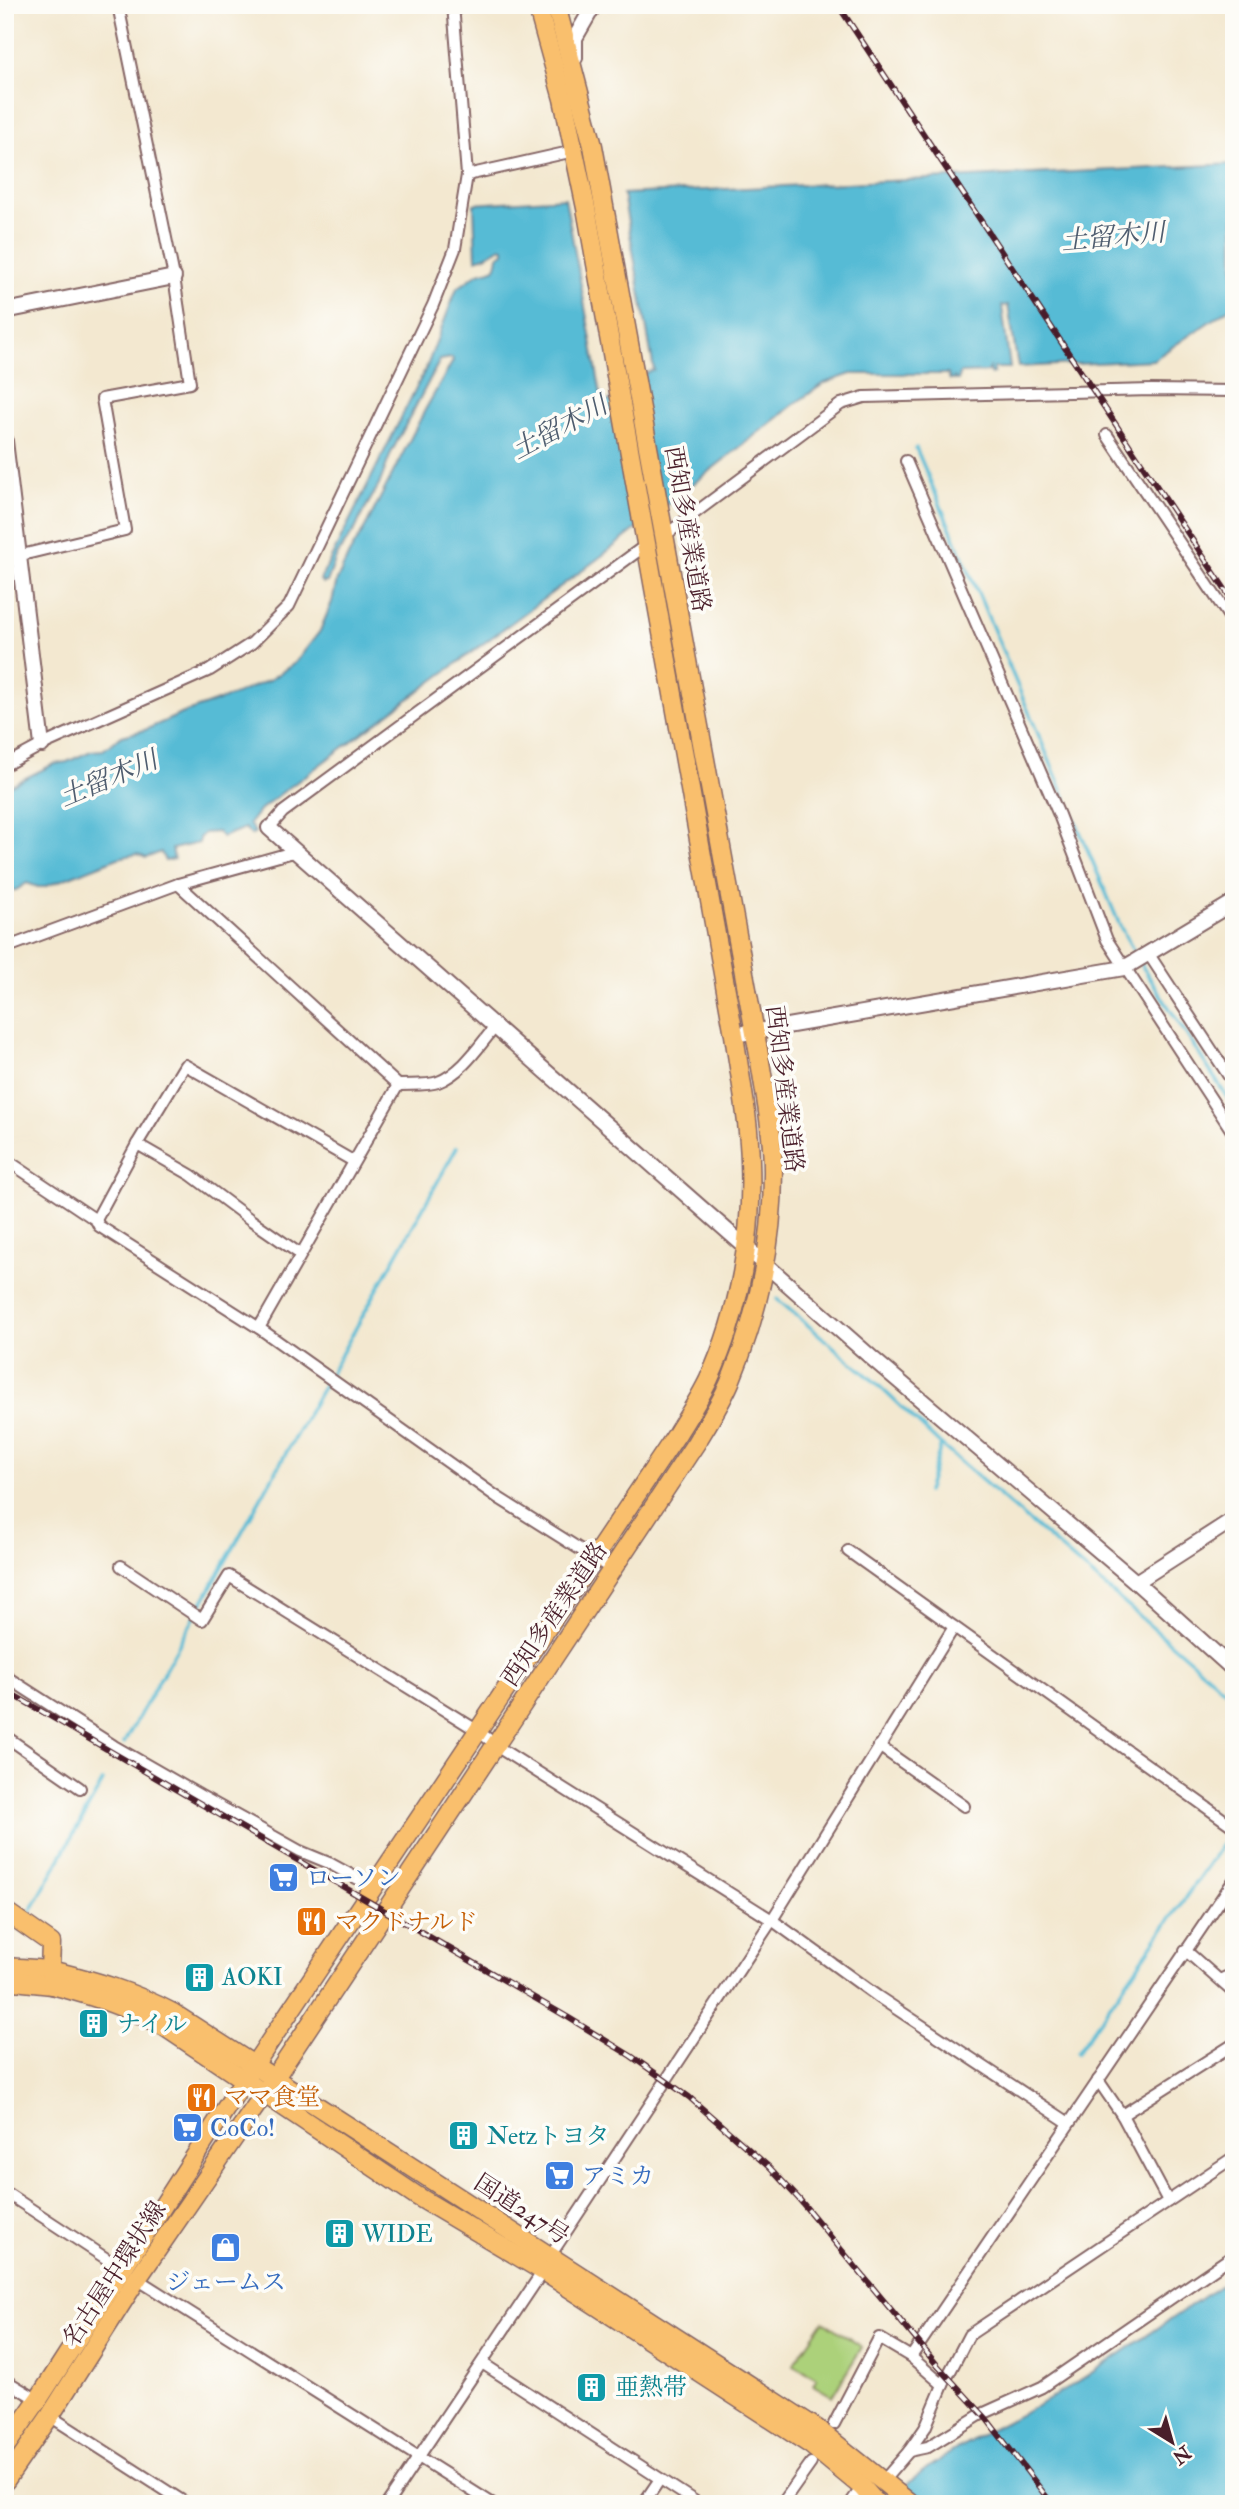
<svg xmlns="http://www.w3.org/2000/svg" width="1239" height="2509" font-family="'IM FELL Double Pica','Noto Serif JP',serif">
<rect width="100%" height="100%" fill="#fdfcf7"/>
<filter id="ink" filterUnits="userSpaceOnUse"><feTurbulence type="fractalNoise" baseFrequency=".0143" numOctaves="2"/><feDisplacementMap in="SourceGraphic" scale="14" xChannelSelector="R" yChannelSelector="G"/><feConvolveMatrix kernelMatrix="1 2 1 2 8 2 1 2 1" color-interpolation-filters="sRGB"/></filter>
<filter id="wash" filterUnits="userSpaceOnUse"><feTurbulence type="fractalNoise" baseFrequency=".00686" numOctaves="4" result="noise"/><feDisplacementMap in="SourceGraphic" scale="28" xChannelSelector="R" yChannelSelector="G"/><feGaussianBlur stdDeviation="1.57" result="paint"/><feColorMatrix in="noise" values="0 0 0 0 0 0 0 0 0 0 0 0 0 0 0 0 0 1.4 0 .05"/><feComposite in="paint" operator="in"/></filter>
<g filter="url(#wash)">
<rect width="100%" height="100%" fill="#f3e8d0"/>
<polygon fill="#acd17a" stroke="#7b7852" stroke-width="2" points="823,2321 862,2347 832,2396 813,2385 817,2378 793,2365"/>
<g fill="#57bbd5" stroke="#506d80" stroke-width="2">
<path d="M1234,164v141l-81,55 -135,7 -10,-62 -6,1 8,62h-16v5l-4,1 -1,-6 -2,4 -27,1 -2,7h-3l-1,-4v4h-4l-2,-6h-97l-26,9 -28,19 -194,153 -328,243 -15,12 -11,14 6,8 -4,3 -6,-7 -23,9 -5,-5 -13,1 -5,5v5l-27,6 2,10 -9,2 -4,-9 -15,6 -9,-4 -19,4 -74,29h-6l-11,-4 -11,7 -11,1v-103l49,-24 13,-2 24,-11 12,-1 19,-14 23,-6 36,-16 48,-17 40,-17 26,-17 25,-32 12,-29 5,-22 12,-26 16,-26 60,-118 28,-49 -1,-3 -12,2 -49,93 -12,32 -17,29 -6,14 -19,27 -10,27 -4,1 -3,-3 107,-214 30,-78c8,-4 13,-10 20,-14 12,-7 19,2 21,-18l6,-4v-4l-3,-1 -15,9 -10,3 -2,-55 91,-6 37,202 7,1 39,-29 6,-2 -31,-176z"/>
<path d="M1234,2276v228h-347c51,-56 116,-76 179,-115 57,-35 112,-76 168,-113z"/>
</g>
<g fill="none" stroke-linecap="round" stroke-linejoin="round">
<g stroke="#57bbd5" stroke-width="3.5">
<polyline points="916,448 1121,928 1137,957"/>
<polyline points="1140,963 1234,1108"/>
<polyline points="777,1299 876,1383 941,1445 927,1492"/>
<polyline points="941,1445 1234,1698"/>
<polyline points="124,1743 457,1147"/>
<polyline points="30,1913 103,1781"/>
<polyline points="1077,2053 1233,1829"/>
<polyline points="8,2502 12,2504"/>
</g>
</g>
</g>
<g filter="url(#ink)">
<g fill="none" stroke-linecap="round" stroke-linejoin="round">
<defs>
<g id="minor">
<polyline points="467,175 574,151"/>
<polyline points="1107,435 1234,624"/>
<polyline points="906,461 1059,815 1107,940 1234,1134"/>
<polyline points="664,536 841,404 864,397 1152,390 1234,391"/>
<polyline points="5,559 125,530 102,399 190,383 174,277 118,5"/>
<polyline points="5,765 42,745 210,670 252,643 289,606 433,305 455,249 467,175 453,5"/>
<polyline points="269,828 283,812 646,545"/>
<path d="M178,884l220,201c12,-1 29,1 40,-3 24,-9 41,-36 57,-55"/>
<polyline points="5,948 178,884 297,851"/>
<polyline points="1148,953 1234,1084"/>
<polyline points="137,1144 191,1175 251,1220 300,1254"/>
<polyline points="5,1159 96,1220 99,1226 259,1328 497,1497 613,1570"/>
<polyline points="96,1220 137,1144 185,1065 353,1161"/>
<polyline points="259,1328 398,1085"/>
<polyline points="848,1551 1234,1827"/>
<polyline points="121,1566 202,1620 229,1576 478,1731 504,1751 772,1920 877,1996 1069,2123"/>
<polyline points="5,1676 114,1746 201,1796 300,1851 329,1863 373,1887"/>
<polyline points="5,1736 80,1788"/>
<polyline points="879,1746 964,1806"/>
<polyline points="1185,1950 1234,1993"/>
<polyline points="1220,1980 1226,1977 1234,1977"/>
<polyline points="1098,2080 1122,2115 1168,2201"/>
<polyline points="1122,2115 1234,2044"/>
<polyline points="5,2192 122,2269"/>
<polyline points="550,2256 772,1920 954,1627"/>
<polyline points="137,2279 493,2504"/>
<polyline points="911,2357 1234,1880"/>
<polyline points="482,2363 699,2504"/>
<polyline points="5,2380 38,2400"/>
<polyline points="50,2416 187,2504"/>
<polyline points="834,2424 879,2338 911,2357 943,2385 969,2335 1234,2157"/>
<polyline points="909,2451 928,2447 980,2415 1042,2387 1234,2255"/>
<polyline points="884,2480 909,2451 925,2428 943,2385"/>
<polyline points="387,2504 543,2271"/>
<polyline points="643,2504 660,2479"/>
<polyline points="782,2504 811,2463"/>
<polyline points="850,2504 862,2487"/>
</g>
<g id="tertiary">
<polyline points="572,5 586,5"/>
<polyline points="575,58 575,38 594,5"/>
<polyline points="5,311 174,277"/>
<polyline points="5,441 42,745"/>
<polyline points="269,828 873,1359 1136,1582 1234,1670"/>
<polyline points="734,1035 1124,968 1234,902"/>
<polyline points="1136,1582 1234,1519"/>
</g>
<g id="primary">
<polyline points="5,1967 50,1970"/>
<polyline points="5,1980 52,1985"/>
<polyline points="5,2447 38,2400 244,2080"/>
<polyline points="5,2481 50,2416 137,2279 264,2094"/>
</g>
<g id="trunk">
<path d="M5,1911l46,32 -1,27c45,11 81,21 123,43l643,415 95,76"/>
<path d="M52,1985c40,10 76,22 113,42l252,169 126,75 268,174 51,42 15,17"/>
<path d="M244,2080l433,-646c11,-18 23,-36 32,-55 31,-67 44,-145 41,-218 -1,-42 -10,-84 -16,-126l-148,-827 -23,-109 -26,-94"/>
<path d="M264,2094l432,-651c12,-20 25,-40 34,-61 28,-67 43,-137 43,-210 0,-39 -8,-78 -14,-117l-166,-909 -37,-141"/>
</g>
</defs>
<use href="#minor" stroke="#856565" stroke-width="14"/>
<use href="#tertiary" stroke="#856565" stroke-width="18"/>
<use href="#primary" stroke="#856565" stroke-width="21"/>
<use href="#trunk" stroke="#856565" stroke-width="21"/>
<use href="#minor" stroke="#fff" stroke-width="10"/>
<use href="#tertiary" stroke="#fff" stroke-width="14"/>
<use href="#primary" stroke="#f9bf6d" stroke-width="18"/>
<use href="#trunk" stroke="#f9bf6d" stroke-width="18"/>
<defs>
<g id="rail">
<polyline points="838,5 1234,603"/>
<polyline points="5,1690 569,2018 631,2056 689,2097 769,2167 799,2199 938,2366 986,2418 1052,2504"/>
</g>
</defs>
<use href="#rail" stroke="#4a1f2b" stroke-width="6"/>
<use href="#rail" stroke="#fdfcf7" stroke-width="3.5" stroke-dasharray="10" stroke-linecap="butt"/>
</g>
</g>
<defs>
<symbol id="supermarket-square" viewBox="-11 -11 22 22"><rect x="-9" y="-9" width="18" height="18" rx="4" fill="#3f7fe0" stroke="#fdfcf7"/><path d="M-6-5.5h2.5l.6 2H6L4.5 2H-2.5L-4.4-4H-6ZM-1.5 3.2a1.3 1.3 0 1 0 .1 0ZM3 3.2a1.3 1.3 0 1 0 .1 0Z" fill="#fff"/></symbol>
<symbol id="restaurant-square" viewBox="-11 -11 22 22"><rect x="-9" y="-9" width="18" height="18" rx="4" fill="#e8710a" stroke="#fdfcf7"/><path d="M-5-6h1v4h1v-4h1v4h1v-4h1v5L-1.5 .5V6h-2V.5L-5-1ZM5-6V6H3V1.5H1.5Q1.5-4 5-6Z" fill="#fff"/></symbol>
<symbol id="building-square" viewBox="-11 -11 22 22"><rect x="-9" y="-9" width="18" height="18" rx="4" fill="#0f9aa8" stroke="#fdfcf7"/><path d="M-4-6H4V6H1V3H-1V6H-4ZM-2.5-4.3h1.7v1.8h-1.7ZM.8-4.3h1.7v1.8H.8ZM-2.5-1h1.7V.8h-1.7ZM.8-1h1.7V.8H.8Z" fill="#fff"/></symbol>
<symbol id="shop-square" viewBox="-11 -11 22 22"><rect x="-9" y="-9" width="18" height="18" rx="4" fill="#3f7fe0" stroke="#fdfcf7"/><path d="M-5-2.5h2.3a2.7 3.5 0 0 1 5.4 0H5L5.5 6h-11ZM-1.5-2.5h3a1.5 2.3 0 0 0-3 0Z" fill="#fff"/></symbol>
</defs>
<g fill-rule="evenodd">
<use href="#supermarket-square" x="266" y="1860" width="35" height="35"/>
<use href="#restaurant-square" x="294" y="1904" width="35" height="35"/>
<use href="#building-square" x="182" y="1960" width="35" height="35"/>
<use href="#building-square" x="76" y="2006" width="35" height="35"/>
<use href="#restaurant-square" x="184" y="2080" width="35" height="35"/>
<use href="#supermarket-square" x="170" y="2110" width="35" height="35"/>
<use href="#building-square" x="446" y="2118" width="35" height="35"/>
<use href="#supermarket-square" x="542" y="2158" width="35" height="35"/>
<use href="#building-square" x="322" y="2216" width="35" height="35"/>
<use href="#shop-square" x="208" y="2230" width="35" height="35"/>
<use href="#building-square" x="574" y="2370" width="35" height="35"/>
</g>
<g text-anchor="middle" stroke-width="7" stroke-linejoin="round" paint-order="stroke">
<g font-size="24" fill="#4a1f2b" stroke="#fdfcf7">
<text transform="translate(688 529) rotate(80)" y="8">西知多産業道路</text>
<text transform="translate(785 1089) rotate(83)" y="8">西知多産業道路</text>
<text transform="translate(554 1614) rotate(-56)" y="8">西知多産業道路</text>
<text transform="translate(522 2209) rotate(33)" y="8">国道247号</text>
<text transform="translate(114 2274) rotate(-57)" y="8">名古屋中環状線</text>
</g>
<g font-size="24" fill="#366cbe" stroke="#fdfcf7" text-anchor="start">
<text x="306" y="1886">ローソン</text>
<text x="210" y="2136">CoCo!</text>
<text x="582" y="2184">アミカ</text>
<text x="226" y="2290" text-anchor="middle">ジェームス</text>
</g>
<g font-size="24" fill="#c56008" stroke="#fdfcf7" text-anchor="start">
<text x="335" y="1930">マクドナルド</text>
<text x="224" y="2105">ママ食堂</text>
</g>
<g font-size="24" fill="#0d838f" stroke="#fdfcf7" text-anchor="start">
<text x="222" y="1985">AOKI</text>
<text x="117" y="2032">ナイル</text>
<text x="487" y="2144">Netzトヨタ</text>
<text x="362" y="2242">WIDE</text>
<text x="615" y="2395">亜熱帯</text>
</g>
<g font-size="26" font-style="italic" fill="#4f5d6f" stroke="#fdfcf7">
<text transform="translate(1113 236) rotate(-5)" y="9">土留木川</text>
<text transform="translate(559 427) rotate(-28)" y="9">土留木川</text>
<text transform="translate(108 778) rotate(-23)" y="9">土留木川</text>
</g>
</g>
<rect width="1239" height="2509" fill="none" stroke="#fdfcf7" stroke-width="28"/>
<g transform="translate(1172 2442) rotate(143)" stroke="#fdfcf7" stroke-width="5" paint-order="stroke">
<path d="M0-5L12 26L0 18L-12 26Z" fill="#4a1f2b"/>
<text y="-10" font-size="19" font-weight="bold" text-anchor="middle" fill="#4a1f2b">N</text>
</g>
</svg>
